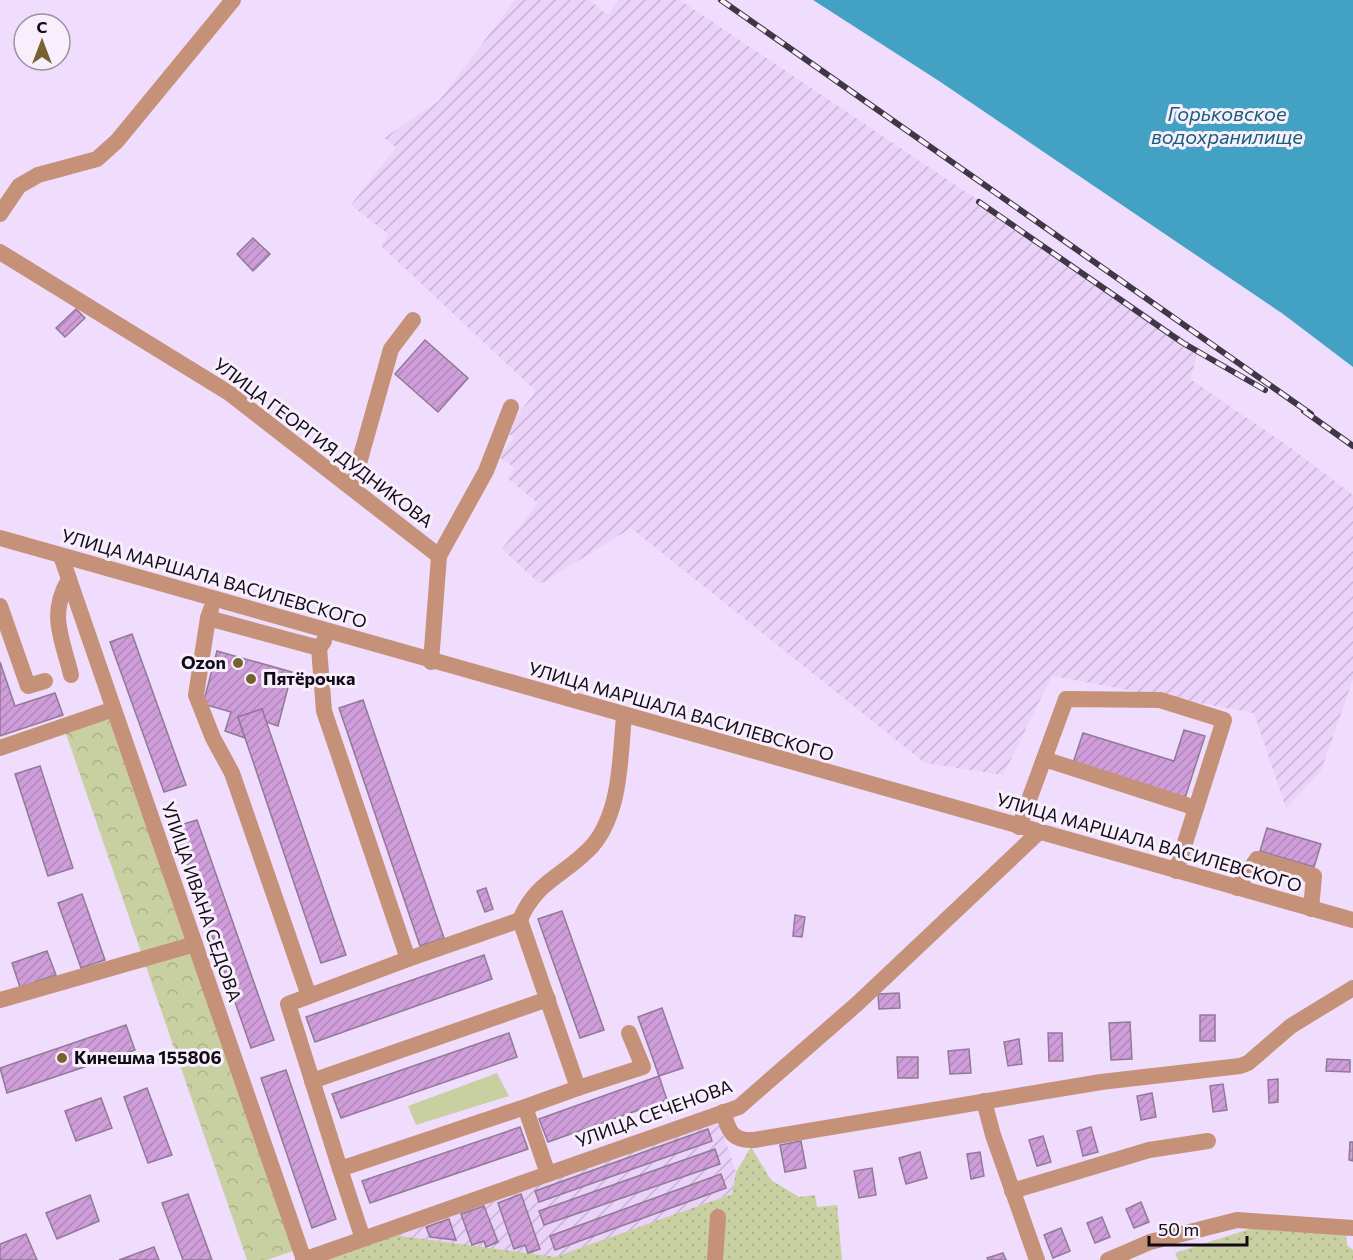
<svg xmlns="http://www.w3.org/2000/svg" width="1353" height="1260" font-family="Commissioner,sans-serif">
<defs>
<pattern id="industrial-furrows" width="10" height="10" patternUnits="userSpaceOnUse" patternTransform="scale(1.5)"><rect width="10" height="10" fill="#ead2f9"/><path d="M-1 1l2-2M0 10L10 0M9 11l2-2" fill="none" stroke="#c8b3d5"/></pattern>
<pattern id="forest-crowns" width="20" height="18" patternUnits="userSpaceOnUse" patternTransform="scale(1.5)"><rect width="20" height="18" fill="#c8d0a2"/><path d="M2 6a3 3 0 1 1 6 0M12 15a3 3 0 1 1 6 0" fill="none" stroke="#abb18b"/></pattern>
<pattern id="garden-dots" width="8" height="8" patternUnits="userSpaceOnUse" patternTransform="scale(1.5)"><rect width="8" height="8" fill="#c8d0a2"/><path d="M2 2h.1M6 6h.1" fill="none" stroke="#abb18b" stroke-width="1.8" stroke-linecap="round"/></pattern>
<pattern id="building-hatch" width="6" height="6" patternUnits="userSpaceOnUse" patternTransform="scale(1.5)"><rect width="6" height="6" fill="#cf9dda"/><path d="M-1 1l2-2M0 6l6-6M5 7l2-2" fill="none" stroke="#b186ba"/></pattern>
</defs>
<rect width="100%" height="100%" fill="#f0ddfd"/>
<g fill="url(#industrial-furrows)">
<polygon points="515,0 589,0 608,15 618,0 680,0 1207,354 1198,352 1190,379 1291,448 1353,495 1353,679 1321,771 1286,808 1254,713 1052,676 1003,775 925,763 631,528 544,582 539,583 502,549 538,503 507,478 515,468 499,457 514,438 505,431 536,391 381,246 388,234 351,205 396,147 384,138 439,101"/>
<polygon points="719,1122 736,1172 732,1194 555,1258 394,1235"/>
</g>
<polygon fill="url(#forest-crowns)" points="108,717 293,1251 267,1260 247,1260 65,731"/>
<polygon fill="#c8d0a2" points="497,1073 509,1096 416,1125 408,1106"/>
<g fill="url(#garden-dots)">
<polygon points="751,1147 771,1180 799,1197 815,1195 817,1207 837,1205 842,1260 317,1260 394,1235 555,1257 732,1194 736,1172"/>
<polygon points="1268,1223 1274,1231 1279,1231 1286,1225 1346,1234 1347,1245 1353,1250 1353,1260 1178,1260 1175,1253"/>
</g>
<polygon fill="#43a2c4" points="813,0 1353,0 1353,367 1283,314 939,81"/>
<g fill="url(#building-hatch)" stroke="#907a95" stroke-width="1.5">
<polygon points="253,238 270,254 253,271 237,254"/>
<polygon points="76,309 85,318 65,337 56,328"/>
<polygon points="425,340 468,378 438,412 395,374"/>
<polygon points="132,634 186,785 164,792 110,642"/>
<polygon points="217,651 292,672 278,726 266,722 262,709 238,717 245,738 225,731 231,712 203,704"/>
<polygon points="0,662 15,706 55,693 63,715 0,736"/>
<polygon points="301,679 313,682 311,688 300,686"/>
<polygon points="363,700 444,938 420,946 339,708"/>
<polygon points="262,709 346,955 321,963 238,717"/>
<polygon points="1184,730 1205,736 1185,798 1073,763 1083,733 1174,761"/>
<polygon points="40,766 73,868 48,876 15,774"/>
<polygon points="197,820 274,1040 251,1048 174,827"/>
<polygon points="1267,828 1321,844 1314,867 1260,851"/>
<polygon points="486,888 493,909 485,912 477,891"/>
<polygon points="82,894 105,960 81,968 58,903"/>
<polygon points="562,911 604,1030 580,1038 538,919"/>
<polygon points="795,915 805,917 802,937 793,936"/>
<polygon points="47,951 56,975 20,987 12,963"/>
<polygon points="484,955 492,979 315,1042 306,1017"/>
<polygon points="899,993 900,1008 879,1009 878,994"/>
<polygon points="662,1008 683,1068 659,1076 638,1017"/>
<rect x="1200" y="1015" width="15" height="26"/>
<polygon points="1130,1022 1132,1059 1111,1060 1109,1023"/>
<polygon points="126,1025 135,1050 7,1093 0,1068"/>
<polygon points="509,1033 517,1057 341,1118 332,1094"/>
<polygon points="1048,1033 1062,1033 1063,1061 1049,1061"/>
<polygon points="1019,1039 1022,1064 1008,1066 1004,1042"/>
<polygon points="969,1049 971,1073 950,1074 948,1051"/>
<polygon points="897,1057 918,1057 918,1078 898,1078"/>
<polygon points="1327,1059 1350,1060 1350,1072 1326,1071"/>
<polygon points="286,1070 336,1219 312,1228 261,1078"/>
<polygon points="659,1076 667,1100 548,1142 539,1119"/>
<polygon points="1278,1079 1278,1102 1269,1103 1268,1080"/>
<polygon points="1223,1084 1227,1110 1213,1112 1210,1086"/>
<polygon points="147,1088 172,1155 148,1163 124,1097"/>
<polygon points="1152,1093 1156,1117 1141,1120 1137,1096"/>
<polygon points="101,1098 112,1128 76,1141 65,1111"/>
<polygon points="520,1127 528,1149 370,1203 362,1181"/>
<polygon points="1091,1127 1098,1152 1083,1156 1077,1131"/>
<polygon points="708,1129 712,1141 539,1202 535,1191"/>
<polygon points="1043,1136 1051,1162 1037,1166 1029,1140"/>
<polygon points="801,1141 806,1168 785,1172 780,1145"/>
<polygon points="1350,1142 1353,1142 1353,1161 1349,1160"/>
<polygon points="715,1149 720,1164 544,1225 539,1211"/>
<polygon points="920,1152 927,1178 906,1184 899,1158"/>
<polygon points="980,1152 984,1176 971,1179 967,1154"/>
<polygon points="872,1168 876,1195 859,1198 854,1171"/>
<polygon points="721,1174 726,1188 555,1250 550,1236"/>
<polygon points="188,1194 212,1260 183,1260 162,1203"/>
<polygon points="521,1194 540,1249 528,1253 525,1245 514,1249 498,1203"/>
<polygon points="90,1195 99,1221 57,1239 46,1213"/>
<polygon points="1141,1202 1149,1222 1134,1228 1126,1209"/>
<polygon points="484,1206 498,1242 486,1247 484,1241 472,1245 461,1214"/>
<polygon points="1102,1217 1110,1237 1095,1243 1087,1223"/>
<polygon points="449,1219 456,1240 430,1237 426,1227"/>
<polygon points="1061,1228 1070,1251 1053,1258 1044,1235"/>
<polygon points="26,1234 37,1260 0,1260 0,1244"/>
<polygon points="154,1247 159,1260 119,1260"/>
<polygon points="1003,1253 1006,1260 988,1260 987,1258"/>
</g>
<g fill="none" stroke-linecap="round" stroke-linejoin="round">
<g stroke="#c59179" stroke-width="16">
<polyline points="0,214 19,186 38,175 97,159 117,141 233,0"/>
<polyline points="0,252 229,393 439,556 431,662"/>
<polyline points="352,488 391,349 413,320"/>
<polyline points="0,538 1353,920"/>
<polyline points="61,556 304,1260"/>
<polyline points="439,556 486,471 511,407"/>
<path d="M69,579c-21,36 -7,58 2,96"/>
<polyline points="0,606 28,686 45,681"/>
<polyline points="211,609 208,618 319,648 324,641"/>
<polyline points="208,618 196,695 213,738 232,773 309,996"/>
<polyline points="319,648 324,711 408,959 520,920 578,1088 525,1107 548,1174"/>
<polyline points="0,748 105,712"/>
<polyline points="1044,759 1196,808"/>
<polyline points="1019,827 1066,699 1160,700 1224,720 1176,871"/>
<polyline points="1237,888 1257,859 1314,876 1311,909"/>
<path d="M520,920c16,-40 48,-46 73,-75 28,-34 27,-87 31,-129"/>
<polyline points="0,1000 195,944"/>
<polyline points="312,1081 548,999"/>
<polyline points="578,1088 643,1067 629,1033"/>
<polyline points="984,1101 993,1135 1037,1260"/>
<path d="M723,1112c6,20 9,29 31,28l347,-58 139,-16 8,-3 43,-37 62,-38"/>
<polyline points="340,1169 288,1004 408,959"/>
<polyline points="1012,1191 1149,1150 1208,1141"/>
<polyline points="363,1239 340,1169 525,1107"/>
<polyline points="303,1260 739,1107 858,1003 1038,833"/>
<polyline points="715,1260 718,1217"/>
<polyline points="1108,1260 1150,1242 1237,1220 1353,1228"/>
</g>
<defs>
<g id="rail">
<polyline points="721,0 1311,414"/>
<polyline points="979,202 1183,343 1265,390"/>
<polyline points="1304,411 1353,446"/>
</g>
</defs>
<use href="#rail" stroke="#403746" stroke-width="6"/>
<use href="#rail" stroke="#f7effc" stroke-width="4" stroke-dasharray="11" stroke-linecap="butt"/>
</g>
<g fill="#766231" stroke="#f7effc" stroke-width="2">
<circle cx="238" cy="663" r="6"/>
<circle cx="251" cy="679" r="6"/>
<circle cx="62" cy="1058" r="6"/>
</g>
<g text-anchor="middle" stroke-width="6" stroke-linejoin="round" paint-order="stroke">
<g font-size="18" fill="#120b16" stroke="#f7effc">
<text transform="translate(323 443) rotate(37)" y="6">УЛИЦА ГЕОРГИЯ ДУДНИКОВА</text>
<text transform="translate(214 579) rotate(16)" y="6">УЛИЦА МАРШАЛА ВАСИЛЕВСКОГО</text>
<text transform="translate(681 712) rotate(16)" y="6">УЛИЦА МАРШАЛА ВАСИЛЕВСКОГО</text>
<text transform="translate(1149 843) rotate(16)" y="6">УЛИЦА МАРШАЛА ВАСИЛЕВСКОГО</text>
<text transform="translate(201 902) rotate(71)" y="6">УЛИЦА ИВАНА СЕДОВА</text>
<text transform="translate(654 1114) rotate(-20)" y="6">УЛИЦА СЕЧЕНОВА</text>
</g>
<g font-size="18" font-weight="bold" fill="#120b16" stroke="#f7effc" text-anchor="start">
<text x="226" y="669" text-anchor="end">Ozon</text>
<text x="263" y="685">Пятёрочка</text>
<text x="74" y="1064">Кинешма 155806</text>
</g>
<g font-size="20" font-style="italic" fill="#166078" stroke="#f7effc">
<text x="1227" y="121">Горьковское<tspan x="1227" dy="23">водохранилище</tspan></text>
</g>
</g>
<g transform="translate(42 42)"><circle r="28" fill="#f7effc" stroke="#9b94a0" stroke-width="1.5"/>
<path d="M0-4.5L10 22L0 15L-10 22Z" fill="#766231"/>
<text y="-9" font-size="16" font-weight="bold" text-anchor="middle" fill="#120b16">С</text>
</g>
<path d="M1149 1236v9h98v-9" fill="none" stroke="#120b16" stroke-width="3"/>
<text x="1158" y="1236" font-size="18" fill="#120b16" stroke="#f7effc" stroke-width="4.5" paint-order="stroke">50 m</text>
</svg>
